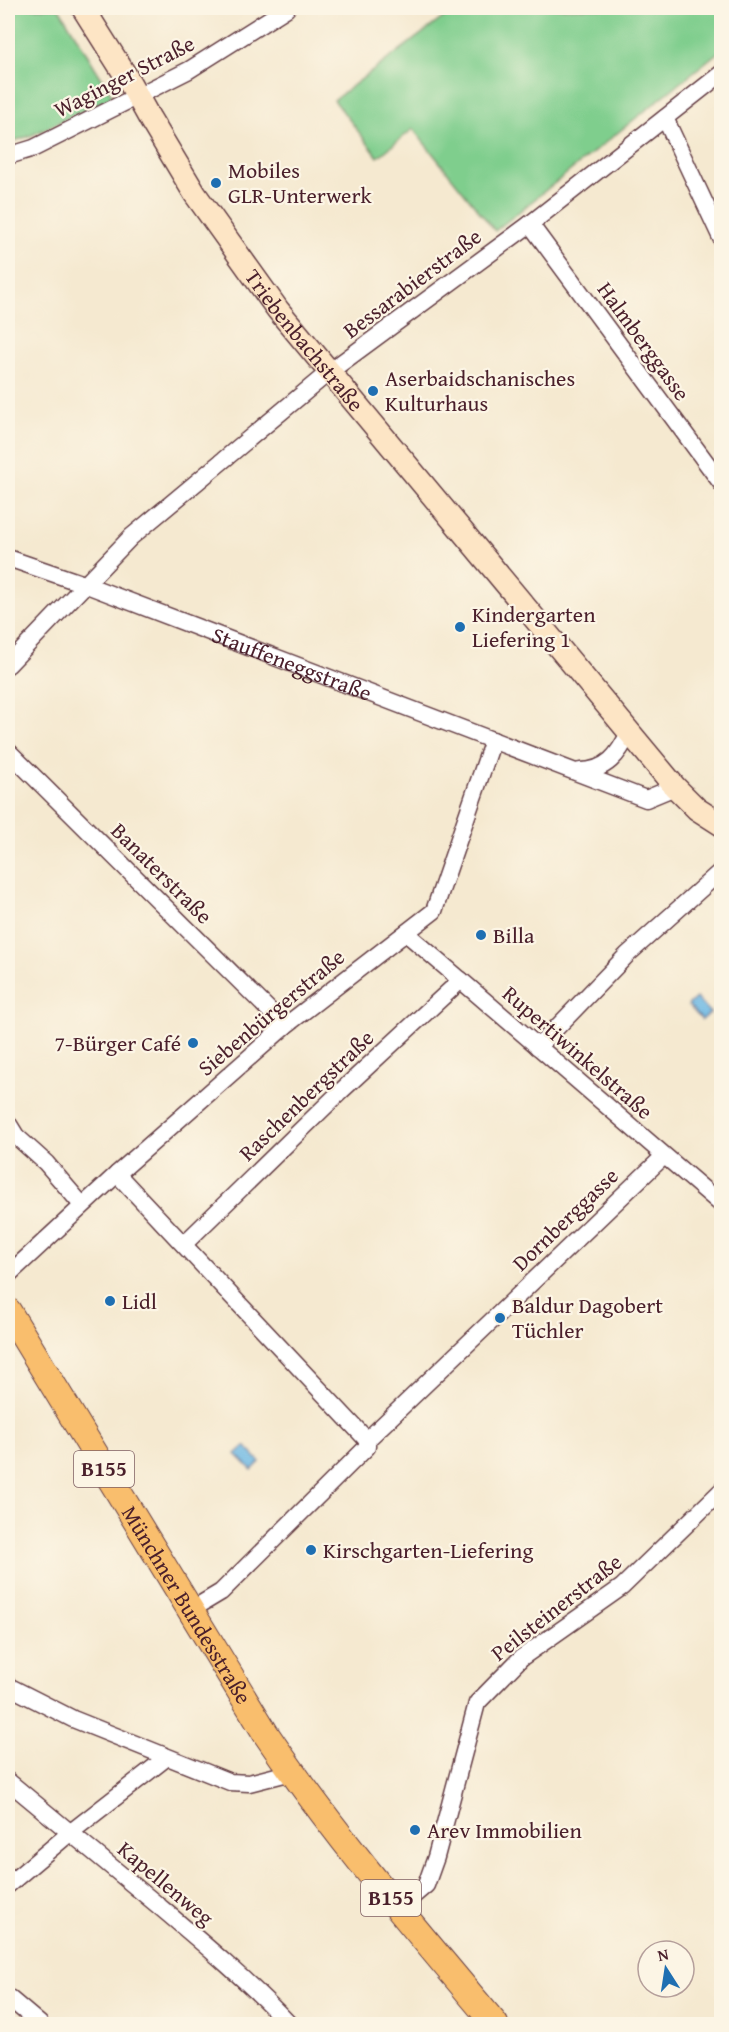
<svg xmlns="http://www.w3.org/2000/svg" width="729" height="2032" font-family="'Gentium Book Plus',serif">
<rect width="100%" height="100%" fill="#fcf5e5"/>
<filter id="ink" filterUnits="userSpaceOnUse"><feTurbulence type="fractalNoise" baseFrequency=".0167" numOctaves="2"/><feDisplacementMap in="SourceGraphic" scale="12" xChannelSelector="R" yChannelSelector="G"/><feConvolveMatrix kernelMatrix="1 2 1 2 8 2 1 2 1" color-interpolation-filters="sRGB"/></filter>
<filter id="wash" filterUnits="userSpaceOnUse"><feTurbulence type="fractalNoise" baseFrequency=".008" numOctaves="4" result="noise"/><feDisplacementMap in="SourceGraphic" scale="24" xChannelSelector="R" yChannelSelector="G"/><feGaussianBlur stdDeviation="1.35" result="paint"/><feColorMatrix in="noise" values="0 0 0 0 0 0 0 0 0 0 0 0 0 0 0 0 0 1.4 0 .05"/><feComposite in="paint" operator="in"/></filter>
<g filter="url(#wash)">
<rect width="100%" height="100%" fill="#f5e9d0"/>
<g fill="#7fce8d" stroke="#64765c" stroke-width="1.5">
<polygon points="18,8 59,8 113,97 30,136 8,143 8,14"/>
<polygon points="456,8 721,8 721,50 495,231 413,129 378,157 334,100"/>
</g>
<g fill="#6ab7e4" stroke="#5a6b88" stroke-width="1.5">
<polygon points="696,998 710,1013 702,1020 688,1005"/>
<polygon points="245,1446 260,1462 252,1470 236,1454"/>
</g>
</g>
<g filter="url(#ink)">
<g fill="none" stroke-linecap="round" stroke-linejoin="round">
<defs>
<g id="street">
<polyline points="665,118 722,240"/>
<polyline points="8,156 34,148 189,70 287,8"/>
<polyline points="530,224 722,484"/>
<path id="s1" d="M8,558l76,26 562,215 29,-12"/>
<polyline points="8,665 131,537 329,372 530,224 722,73"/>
<polyline points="8,751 285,1026"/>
<path d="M580,771c26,0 39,-16 49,-39"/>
<polyline points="406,933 722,1205"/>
<polyline points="538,1047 627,955 722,870"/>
<polyline points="8,1123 16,1136 46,1163 82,1205"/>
<polyline points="117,1174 367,1440"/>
<polyline points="184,1244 340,1092 461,980"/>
<polyline points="8,1275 117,1174 285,1026 434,911 493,740"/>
<polyline points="191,1610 221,1592 367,1447 367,1440 664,1156"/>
<polyline points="8,1686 73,1719 230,1782 249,1783 292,1772"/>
<path d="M8,1781c51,42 102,84 152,126 45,38 89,75 129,117"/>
<polyline points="8,1885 71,1832 166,1758"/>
<polyline points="399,1908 426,1885 436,1857 477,1703 521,1658 622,1587 722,1490"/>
<polyline points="8,1997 40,2024"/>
</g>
<g id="secondary">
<path id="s2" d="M83,8l43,68 24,43 45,75 83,116 397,477 22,22 25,16"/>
</g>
<g id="primary">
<path id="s3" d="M8,1311l258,423c69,102 150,196 229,290"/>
</g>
</defs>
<use href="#street" stroke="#643d44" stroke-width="19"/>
<use href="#secondary" stroke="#643d44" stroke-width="25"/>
<use href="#primary" stroke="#643d44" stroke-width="28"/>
<use href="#street" stroke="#fff" stroke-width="16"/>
<use href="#secondary" stroke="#fde5c5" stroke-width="22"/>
<use href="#primary" stroke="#f9be6d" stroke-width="26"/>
</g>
</g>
<g fill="#1f6fb2" stroke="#fcf5e5" stroke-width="2">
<circle cx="216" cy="183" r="6"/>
<circle cx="373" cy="391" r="6"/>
<circle cx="460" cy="627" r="6"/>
<circle cx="481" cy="935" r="6"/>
<circle cx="193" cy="1043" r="6"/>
<circle cx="110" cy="1301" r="6"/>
<circle cx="500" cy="1318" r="6"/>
<circle cx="311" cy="1550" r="6"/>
<circle cx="415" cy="1830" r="6"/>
</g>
<g text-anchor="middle" stroke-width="4.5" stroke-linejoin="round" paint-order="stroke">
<g fill="#fcf5e5" stroke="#7f5f63" stroke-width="1.5">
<rect x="74" y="1451" width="60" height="36" rx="4.5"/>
<rect x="361" y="1880" width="60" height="36" rx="4.5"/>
</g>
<g font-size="21" font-weight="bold" fill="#4a1f2b">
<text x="104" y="1476">B155</text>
<text x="391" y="1905">B155</text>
</g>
<g font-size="22" fill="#4a1f2b" stroke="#fcf5e5">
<text transform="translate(124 76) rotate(-27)" y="8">Waginger Straße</text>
<text transform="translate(412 283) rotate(-37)" y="8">Bessarabierstraße</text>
<text dy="8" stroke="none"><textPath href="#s2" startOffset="400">Triebenbachstraße</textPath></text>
<text transform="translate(644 341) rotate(54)" y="8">Halmberggasse</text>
<text dy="8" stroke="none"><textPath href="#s1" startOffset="303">Stauffeneggstraße</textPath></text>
<text transform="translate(162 873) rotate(45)" y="8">Banaterstraße</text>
<text transform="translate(271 1012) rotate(-40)" y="8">Siebenbürgerstraße</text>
<text transform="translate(578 1052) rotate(41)" y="8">Rupertiwinkelstraße</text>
<text transform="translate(306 1095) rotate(-44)" y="8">Raschenbergstraße</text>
<text transform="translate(565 1219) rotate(-44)" y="8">Dornberggasse</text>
<text dy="8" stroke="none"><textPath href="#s3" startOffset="344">Münchner Bundesstraße</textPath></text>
<text transform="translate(556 1607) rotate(-38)" y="8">Peilsteinerstraße</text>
<text transform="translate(166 1883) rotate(40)" y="8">Kapellenweg</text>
</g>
<g font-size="22" fill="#4a1f2b" stroke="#fcf5e5" text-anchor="start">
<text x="228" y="178">Mobiles<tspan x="228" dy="25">GLR-Unterwerk</tspan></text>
<text x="385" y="386">Aserbaidschanisches<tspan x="385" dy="25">Kulturhaus</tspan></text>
<text x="472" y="622">Kindergarten<tspan x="472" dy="25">Liefering 1</tspan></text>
<text x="493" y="943">Billa</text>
<text x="181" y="1051" text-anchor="end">7-Bürger Café</text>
<text x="122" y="1309">Lidl</text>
<text x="512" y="1313">Baldur Dagobert<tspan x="512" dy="25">Tüchler</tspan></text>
<text x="323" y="1558">Kirschgarten-Liefering</text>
<text x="427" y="1838">Arev Immobilien</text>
</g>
</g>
<rect width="729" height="2032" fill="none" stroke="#fcf5e5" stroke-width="30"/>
<g transform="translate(666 1969) rotate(348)"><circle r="28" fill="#fcf5e5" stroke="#b59f9b" stroke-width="1.5"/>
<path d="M0-4.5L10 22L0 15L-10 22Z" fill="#1f6fb2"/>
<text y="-9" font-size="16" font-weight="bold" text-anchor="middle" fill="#4a1f2b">N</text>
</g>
</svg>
